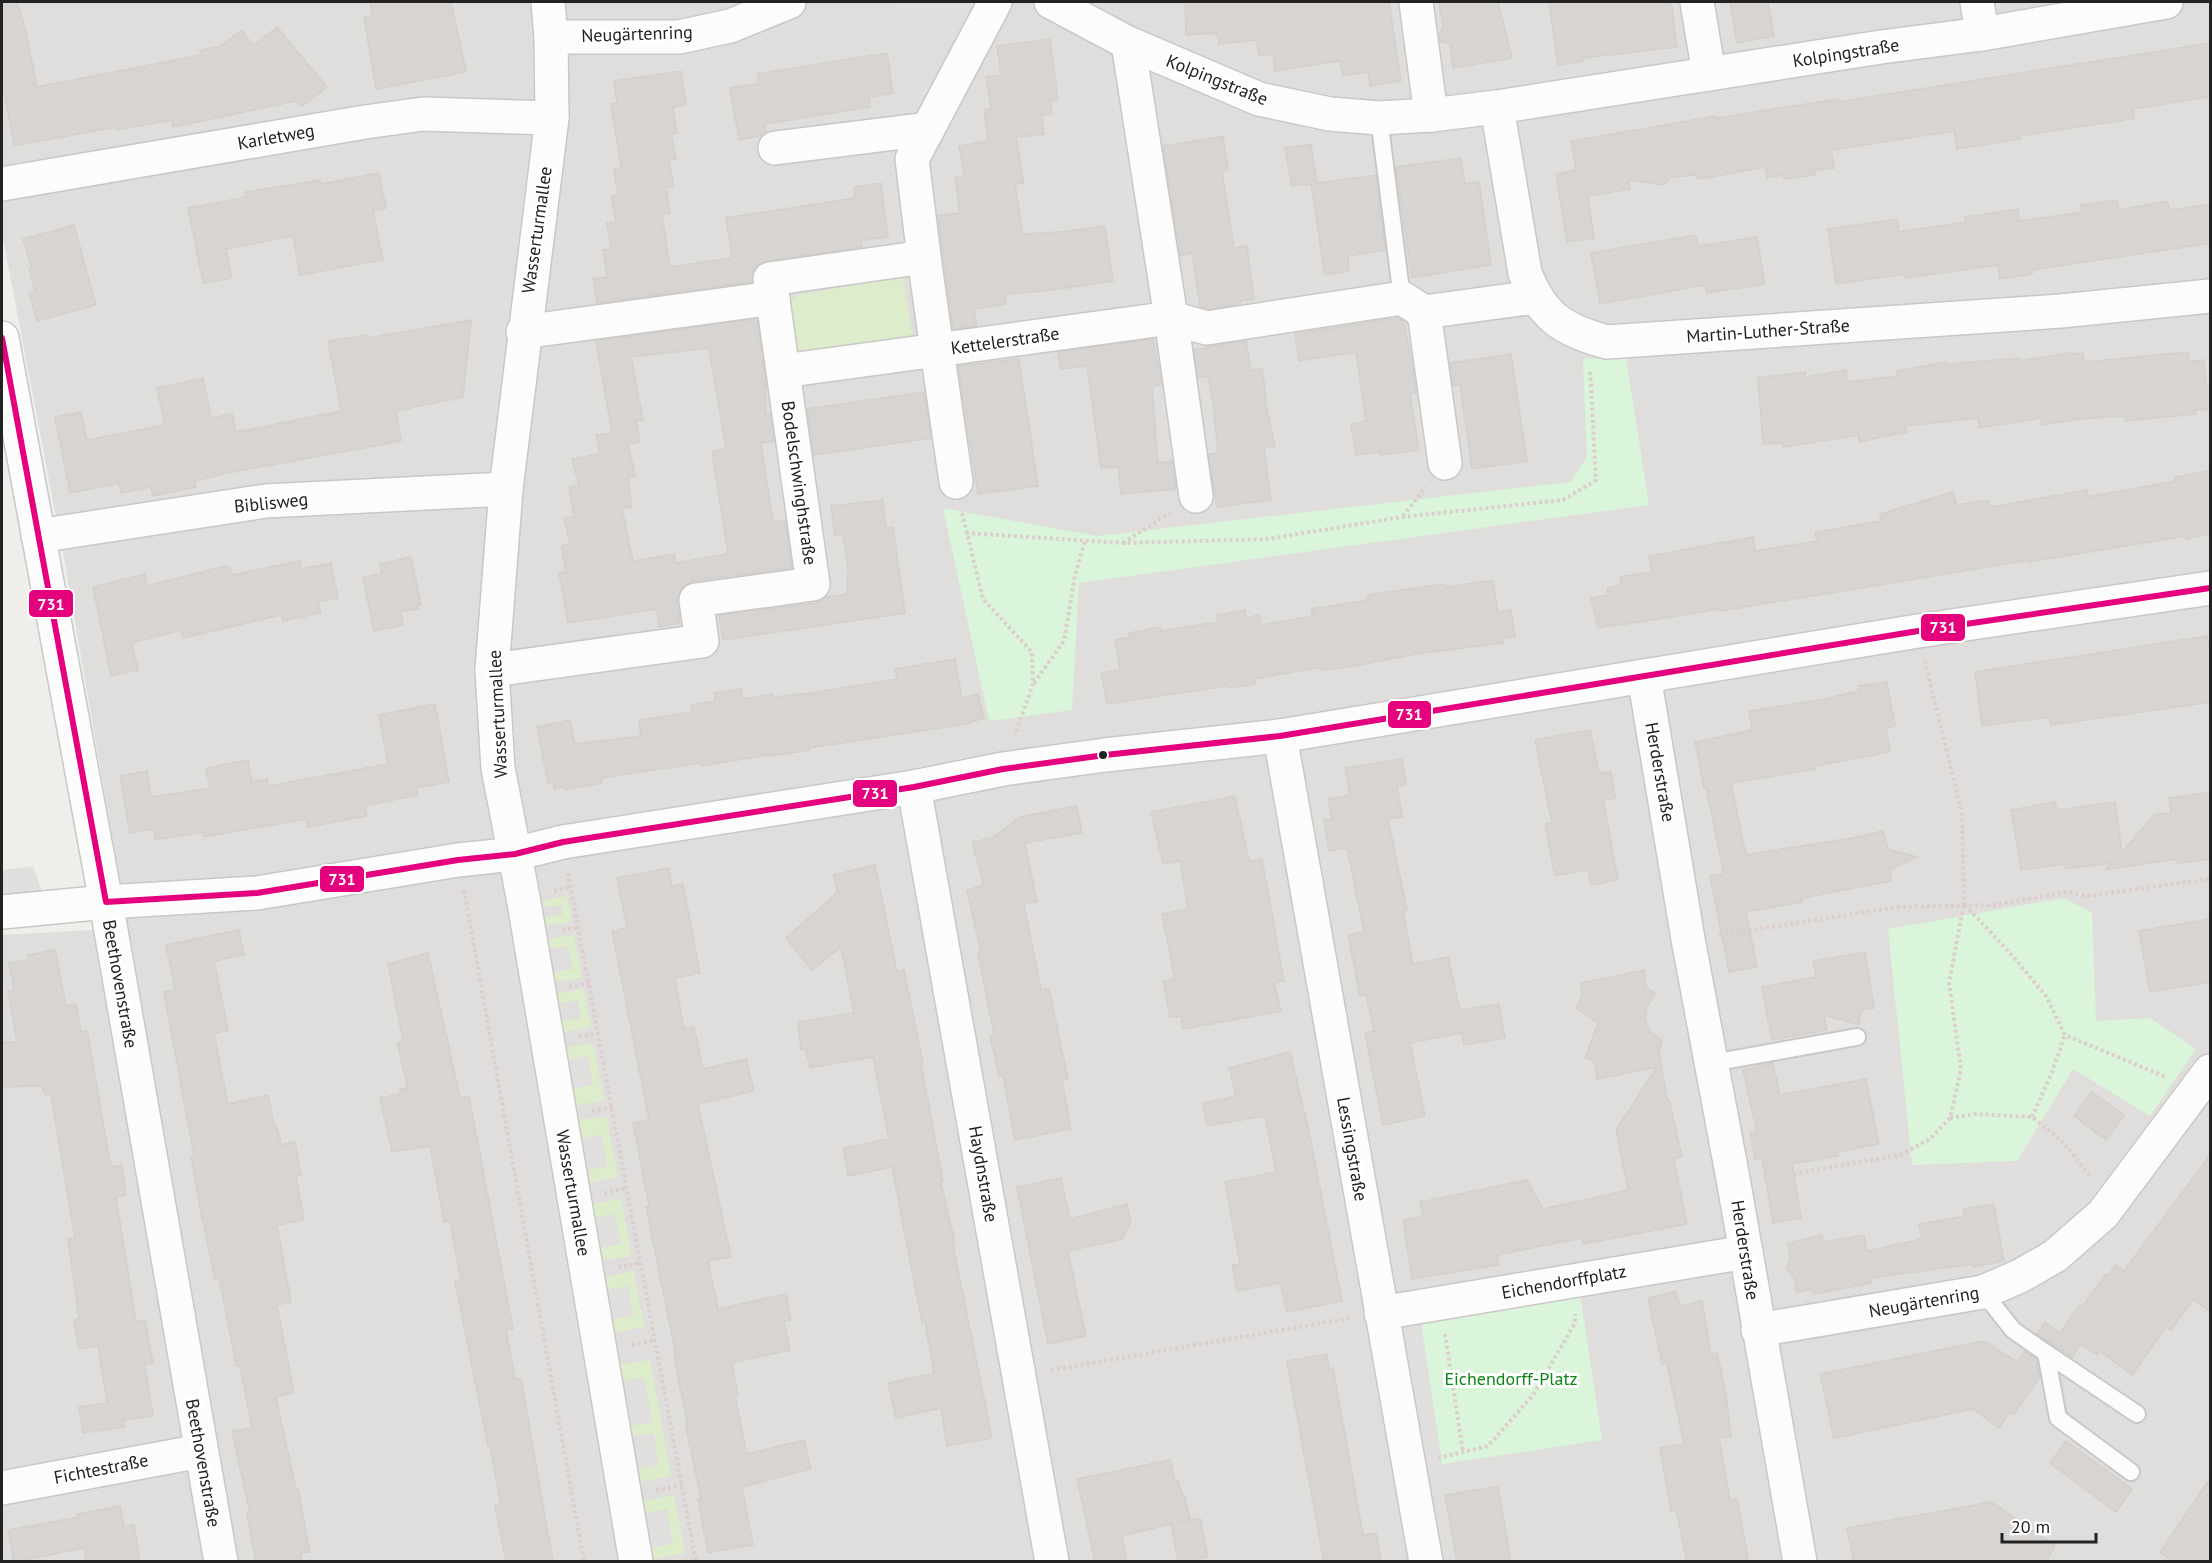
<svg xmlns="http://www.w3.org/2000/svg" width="2212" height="1563" font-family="'PT Sans',sans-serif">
<rect width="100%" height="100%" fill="#f0eeeb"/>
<polygon fill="#dfdedc" points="2,2 2210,2 2210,1561 2,1562 2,935 128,928 65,564 2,233"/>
<g fill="#ddeccb">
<polygon points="903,277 914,345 794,364 785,310 796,295"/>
<polygon points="567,896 572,921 542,926 540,919 563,914 561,905 539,908 537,901"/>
<polygon points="574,935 582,978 552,983 550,973 573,969 568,946 546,949 544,940"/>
<polygon points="584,989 591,1027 560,1033 558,1022 581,1018 578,1000 555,1004 553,994"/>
<polygon points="593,1043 604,1100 573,1106 570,1089 588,1056 565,1060 563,1048"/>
<polygon points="606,1116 618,1177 586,1183 584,1171 607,1166 602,1135 579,1139 575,1121"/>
<polygon points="621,1199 632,1256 600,1261 598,1248 621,1244 615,1215 593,1218 590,1204"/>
<polygon points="634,1271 644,1327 612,1333 610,1320 633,1315 628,1286 605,1290 603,1277"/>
<polygon points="650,1360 671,1476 639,1482 636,1469 659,1465 631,1437 629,1426 652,1422 644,1378 621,1381 618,1365"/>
<polygon points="674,1495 685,1553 652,1559 650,1548 673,1543 644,1513 642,1501"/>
</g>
<g fill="#daf5da">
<polygon points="1626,358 1649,505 1079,583 1072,710 989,721 943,508 1097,536 1570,482 1587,457 1583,359"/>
<polygon points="2064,898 2092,913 2096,1021 2150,1018 2196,1049 2150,1116 2073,1069 2017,1161 1912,1165 1888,929"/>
<polygon points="1580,1293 1602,1440 1442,1464 1420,1317"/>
</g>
<g fill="#e0dfde">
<polygon points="895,2 984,2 985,10 920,20 932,104 911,107"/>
<polygon points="1118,69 1150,297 1123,301 1091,72"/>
<polygon points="487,303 510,305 495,435 472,433"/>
<polygon points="458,404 468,464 418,472 409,412"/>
<polygon points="33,866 44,897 2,901 2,870"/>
<polygon points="510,917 625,1561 599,1561 484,922"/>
<polygon points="588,1056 593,1085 570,1089 565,1060"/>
<polygon points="602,1135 607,1167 584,1171 579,1139"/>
<polygon points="615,1214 621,1244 598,1248 593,1218"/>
<polygon points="628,1286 633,1315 610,1320 605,1290"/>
<polygon points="1420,1317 1442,1464 1421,1467 1398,1321"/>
<polygon points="644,1377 652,1422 629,1426 621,1381"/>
<polygon points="654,1433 659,1466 636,1469 631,1437"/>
<polygon points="1821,1439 1844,1561 1818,1561 1796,1444"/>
<polygon points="667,1509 673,1544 650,1548 644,1513"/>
</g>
<g fill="#d7d4d2" stroke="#d3d0cc" stroke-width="1.5" fill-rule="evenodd">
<polygon points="2,2 17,2 25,28 37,87 201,55 200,50 219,47 242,30 253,46 277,27 327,87 302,106 296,101 173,127 172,120 117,130 116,127 14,146 2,81"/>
<polygon points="370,2 451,2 466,72 376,89 364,18 372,17"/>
<polygon points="1185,2 1389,2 1401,81 1370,86 1368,72 1343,76 1340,61 1275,71 1273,54 1259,56 1257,40 1219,44 1217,33 1186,35"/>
<polygon points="1439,2 1498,2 1512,58 1453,68 1450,44 1440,41 1439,35 1443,27"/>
<polygon points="1549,2 1671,2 1677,47 1583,58 1583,61 1558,65"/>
<polygon points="1730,2 1768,2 1774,36 1737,43"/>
<polygon points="1050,39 1058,99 1050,100 1052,114 1042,115 1044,134 1016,137 1024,183 1015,184 1023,234 1059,232 1105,226 1113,281 1045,291 1005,294 1006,304 974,309 977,326 953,329 938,216 960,213 955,178 964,176 959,146 988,141 984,110 991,109 986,77 1001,75 997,46"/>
<polygon points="2211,43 2211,96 2133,109 2134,118 2118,121 2019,136 2020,139 1957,149 1954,131 1831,150 1834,168 1815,170 1815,175 1784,179 1784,175 1767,178 1765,167 1700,179 1694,175 1670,178 1664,185 1629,180 1630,189 1588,196 1594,238 1567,242 1556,174 1576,170 1571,141 1716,116 1717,118 1838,99 1838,102"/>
<polygon points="887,53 893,93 869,97 870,107 765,124 766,132 762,135 739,140 730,88 758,84 758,74"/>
<polygon points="681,71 686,105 673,107 677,133 671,134 676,159 669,160 674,186 666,188 670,213 662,215 670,267 732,258 726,218 855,198 854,187 881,183 888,237 861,240 862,247 767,261 759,264 753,270 751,282 597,303 593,279 607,277 603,250 611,249 607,223 616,222 611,196 618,195 614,169 621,168 611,104 617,103 614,81"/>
<polygon points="1223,136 1228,170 1222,171 1234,248 1247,246 1254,299 1240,301 1240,304 1208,309 1200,307 1192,253 1180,256 1163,146"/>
<polygon points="1311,144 1317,183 1376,175 1385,250 1348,256 1349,271 1325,275 1311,184 1292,186 1285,148"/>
<polygon points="1461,158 1465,184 1479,182 1491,265 1412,278 1396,167"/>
<polygon points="379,173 386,208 373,211 383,260 300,275 293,236 226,249 232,278 203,283 188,208 246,197 245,192 320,180 321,184"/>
<polygon points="2117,200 2119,210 2167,201 2170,210 2211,204 2211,243 2032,270 2032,274 2000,279 1998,265 1906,278 1905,274 1836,284 1828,229 1897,219 1899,232 1966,222 1965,217 2018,209 2019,221 2082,212 2081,205"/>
<polygon points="74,225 96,305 37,321 29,293 35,292 29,268 32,268 23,239"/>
<polygon points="1695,235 1699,246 1757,237 1765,284 1707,293 1705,285 1600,304 1591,253"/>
<polygon points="1398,318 1404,322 1413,368 1416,392 1410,394 1419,450 1380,455 1380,452 1356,455 1351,424 1366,421 1356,352 1299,361 1295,334"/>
<path d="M757,319l8,57 1,39 4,-1 4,27 -13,2 12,79 12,-2 7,48 -99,13 -8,4 -6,7 -2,10 3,21 -21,4 -2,-18 -89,14 -9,-50 7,-1 -5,-26 9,-2 -6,-26 10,-1 -5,-30 10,-2 -7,-26 28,-5 -4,-19 16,-2 -16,-92zM709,348l17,100 -14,4 16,102 -52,9 -2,-9 -41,7 -11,-52 10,-2 -4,-29 7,-2 -7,-32 12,-2 -4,-21 7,-1 -12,-63z"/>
<polygon points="471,320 463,397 396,411 401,441 228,473 195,481 196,487 153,496 151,487 121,493 119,483 70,493 55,417 81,412 87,440 165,425 157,388 203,378 211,418 232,414 236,432 341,411 328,341 367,335 368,338"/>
<polygon points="1153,339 1161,384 1152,388 1158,463 1172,461 1176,489 1121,494 1118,467 1101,468 1087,366 1061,369 1058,352"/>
<polygon points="1246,341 1251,370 1262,369 1266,395 1264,396 1275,446 1264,447 1271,500 1217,507 1209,457 1209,454 1218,453 1213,402 1208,376 1198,378 1194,350 1206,348 1205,346"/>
<polygon points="2188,352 2189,361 2204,360 2206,385 2211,385 2211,409 2195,410 2196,414 2126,421 2125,416 2080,419 2042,425 2041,418 1979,428 1978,418 1905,426 1907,432 1859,442 1858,435 1784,447 1782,443 1763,444 1758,378 1805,372 1806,377 1846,370 1848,382 1898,376 1897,371 1946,362 1947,364 2020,358 2020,361 2068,353 2083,354 2084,362"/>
<polygon points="1511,354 1527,461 1472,469 1460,385 1453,386 1450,363"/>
<polygon points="1019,359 1038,486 978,494 958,366"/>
<polygon points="924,392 931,438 814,455 807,409"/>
<polygon points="2211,471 2211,534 2186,539 2186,536 2029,562 2029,560 1720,611 1720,609 1613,626 1613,624 1598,628 1591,598 1608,595 1607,588 1621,585 1620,577 1652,572 1649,556 1753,537 1755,551 1817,541 1815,532 1881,521 1880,514 1953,492 1957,505 1989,500 1990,507 2087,490 2088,497 2176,481 2175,477"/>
<polygon points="883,500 886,528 893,527 905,613 723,640 719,616 717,616 816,603 826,597 847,594 848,571 843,534 835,535 831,506"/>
<polygon points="411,557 421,605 418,606 418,609 401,612 403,625 374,631 363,578 382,573 380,564"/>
<polygon points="300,561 301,569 331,563 338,598 318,602 321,613 283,621 281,615 183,638 181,630 132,643 138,670 111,676 93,587 145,574 147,586 225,566 226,568 230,568 232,575"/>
<polygon points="1493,580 1498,612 1511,610 1515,637 1502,638 1503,643 1416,654 1349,667 1322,670 1321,667 1255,679 1256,684 1228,688 1227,686 1107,704 1101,673 1120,670 1115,640 1130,637 1129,633 1160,627 1161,631 1218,622 1217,615 1245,610 1246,618 1259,615 1261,625 1313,616 1311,609 1368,600 1368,595 1443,584 1448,587"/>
<polygon points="2207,636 2211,657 2211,702 2051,725 2050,717 1982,726 1975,672"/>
<polygon points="955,659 962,698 978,694 984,718 966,724 809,748 809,750 791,753 769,756 768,755 701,766 700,763 601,778 602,783 565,790 564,787 554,789 553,782 548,783 537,727 570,720 575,744 641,736 639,720 692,712 691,705 715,701 714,693 741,689 743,699 773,694 774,697 811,693 897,679 895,669"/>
<polygon points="1887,682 1895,726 1886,728 1890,752 1815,766 1816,769 1731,783 1746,855 1852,838 1883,831 1888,849 1917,857 1891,869 1891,881 1802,898 1802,902 1746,912 1757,967 1729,972 1710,876 1724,874 1706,787 1704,788 1695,742 1752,730 1749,711 1819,700 1859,691 1858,686"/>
<polygon points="435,704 449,782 417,788 418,795 365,806 367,816 308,827 306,819 204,837 203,832 155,840 154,829 130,833 120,776 147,771 151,797 210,788 206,768 248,760 252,782 267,779 268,786 388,764 379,715"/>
<polygon points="1590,730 1599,773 1611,772 1615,798 1603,800 1618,880 1591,885 1588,870 1555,876 1545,824 1552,823 1535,740"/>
<polygon points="1402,759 1406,785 1397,786 1402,817 1388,819 1407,910 1403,911 1413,964 1448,957 1460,1010 1499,1004 1505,1038 1464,1045 1462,1033 1410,1043 1425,1116 1383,1125 1365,1033 1374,1031 1366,995 1360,996 1348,935 1364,932 1347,848 1329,851 1324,820 1332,819 1328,799 1350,795 1345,768"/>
<polygon points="2211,792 2211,859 2178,863 2177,859 2105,870 2111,863 2065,869 2065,864 2021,870 2011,810 2055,802 2057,810 2115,802 2122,852 2155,814 2171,813 2169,798"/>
<polygon points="1235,796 1249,861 1262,859 1284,981 1274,983 1281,1011 1183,1029 1181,1016 1170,1017 1163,981 1175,979 1162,914 1188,909 1180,861 1163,864 1151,812"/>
<polygon points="1077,806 1082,833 1025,843 1037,902 1024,904 1041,990 1049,989 1068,1079 1062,1080 1071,1129 1015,1140 1003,1075 999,1076 990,1036 994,1035 978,953 981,952 967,890 984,885 972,842 992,838 1020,817"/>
<polygon points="875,865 897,972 904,970 923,1063 921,1064 943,1181 941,1182 955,1244 953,1245 992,1438 947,1446 941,1408 896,1418 888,1383 934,1373 925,1322 922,1323 892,1167 848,1176 843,1148 889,1139 873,1057 810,1068 806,1049 801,1050 798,1022 854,1013 841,947 812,970 786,938 838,892 833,875"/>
<polygon points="669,868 672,887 683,884 700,973 675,978 684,1029 694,1027 703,1069 746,1059 754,1091 698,1104 731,1257 708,1261 718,1309 786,1294 791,1320 784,1321 790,1350 732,1363 738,1396 735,1396 747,1454 804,1440 811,1469 742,1487 753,1545 708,1553 698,1499 701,1499 686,1427 688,1427 674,1357 676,1356 646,1207 649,1206 633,1123 649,1120 612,931 627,928 617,878"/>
<polygon points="2211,919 2211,982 2150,992 2139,931"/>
<polygon points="239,930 244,955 214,961 228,1030 214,1034 228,1104 268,1095 274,1126 277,1126 281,1145 295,1142 301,1175 296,1176 304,1220 277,1225 291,1302 277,1305 294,1393 276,1397 296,1489 298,1489 310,1552 301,1553 302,1562 256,1562 247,1514 250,1514 232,1431 252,1428 240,1366 236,1366 223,1297 219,1279 215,1280 203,1220 202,1220 191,1156 194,1156 164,992 175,990 166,945"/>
<polygon points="55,950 66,1006 76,1004 81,1032 87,1031 111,1167 122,1165 126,1195 116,1197 136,1321 145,1320 153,1363 145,1365 153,1416 123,1420 124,1427 83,1433 79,1407 107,1403 98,1346 79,1349 74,1320 79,1319 68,1239 75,1238 51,1094 45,1095 42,1086 2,1087 2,1042 17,1042 8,991 14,989 9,963 29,960 28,955"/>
<polygon points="1865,952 1874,1008 1861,1010 1859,1025 1824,1015 1827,1030 1772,1040 1762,987 1816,977 1813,961"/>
<polygon points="428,953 460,1097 469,1096 513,1329 506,1330 515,1379 521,1378 553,1562 506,1562 495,1505 501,1504 490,1446 488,1446 455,1281 461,1280 450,1221 444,1222 430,1146 392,1152 380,1098 400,1094 400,1089 408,1088 397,1043 403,1041 388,964"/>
<polygon points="1644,970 1646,988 1655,993 1647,1008 1645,1019 1650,1032 1662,1040 1659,1053 1667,1099 1669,1099 1682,1157 1674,1159 1687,1224 1583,1244 1582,1238 1497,1255 1499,1265 1412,1279 1403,1220 1423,1217 1420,1202 1527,1180 1543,1209 1628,1190 1616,1130 1657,1067 1597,1079 1594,1061 1585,1058 1598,1023 1576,1008 1582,995 1581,983"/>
<polygon points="1290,1052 1309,1132 1342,1301 1287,1312 1280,1283 1237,1291 1232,1265 1240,1264 1225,1182 1276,1172 1265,1116 1207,1126 1203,1103 1236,1096 1229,1068"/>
<polygon points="1773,1063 1780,1095 1866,1079 1879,1144 1837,1152 1838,1156 1792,1164 1801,1218 1773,1223 1762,1158 1755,1159 1750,1133 1757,1132 1743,1070"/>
<polygon points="2092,1092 2124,1115 2106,1140 2074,1116"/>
<polygon points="2211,1154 2211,1312 2193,1300 2171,1330 2166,1327 2132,1375 2100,1351 2097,1355 2081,1344 2072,1357 2037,1334 2045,1322 2060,1333 2080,1305 2082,1307 2106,1274 2108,1276 2116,1265 2124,1271"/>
<polygon points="1061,1178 1070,1219 1127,1204 1131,1221 1122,1239 1068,1251 1086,1336 1048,1344 1017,1187"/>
<polygon points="1994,1204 2004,1261 1973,1267 1973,1264 1871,1278 1872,1283 1814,1294 1810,1289 1797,1292 1794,1277 1786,1269 1790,1259 1788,1243 1822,1235 1824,1242 1864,1235 1867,1251 1922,1239 1919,1224 1965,1216 1963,1209"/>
<polygon points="1676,1291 1680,1306 1702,1301 1711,1354 1717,1353 1726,1394 1731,1436 1719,1438 1730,1500 1737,1499 1749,1562 1687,1562 1676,1510 1671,1511 1660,1448 1684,1444 1667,1363 1662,1364 1648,1298"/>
<polygon points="1984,1341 2017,1362 2025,1351 2036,1359 2040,1377 2013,1415 2009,1413 1999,1428 1973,1409 1834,1438 1820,1374"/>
<polygon points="1327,1354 1329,1369 1333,1368 1363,1535 1376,1533 1381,1562 1324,1562 1287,1361"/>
<polygon points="2066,1441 2132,1489 2116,1512 2050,1463"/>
<polygon points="1170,1460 1175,1481 1178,1480 1182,1495 1184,1495 1190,1519 1178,1522 1200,1518 1208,1557 1178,1562 1171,1524 1122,1536 1127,1562 1095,1562 1077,1479"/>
<polygon points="2211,1477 2211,1562 2173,1562 2160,1552"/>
<polygon points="1498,1486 1511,1562 1457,1562 1445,1495"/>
<polygon points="1992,1502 2055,1546 2046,1562 1854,1562 1847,1528"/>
<polygon points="120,1506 124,1526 134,1525 140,1562 86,1562 84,1548 14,1562 8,1530 78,1517 77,1514"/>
</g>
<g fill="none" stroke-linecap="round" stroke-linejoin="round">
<defs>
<g id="lane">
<polyline points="1379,118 1402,298"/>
<polyline points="1712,1063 1857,1037"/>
<polyline points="1983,1292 2013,1330 2046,1353 2058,1418 2131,1472"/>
<polyline points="2046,1353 2137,1414"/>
</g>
<g id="street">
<polyline points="548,2 551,37 552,118 506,489 492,670 498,768 523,897 636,1562"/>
<polyline points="1051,2 1128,43 1259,99 1330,114 1379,118 1431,115 1497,107 1881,47 1982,34 2166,2"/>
<polyline points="1416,2 1431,115"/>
<polyline points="1697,2 1709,74"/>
<polyline points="1977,2 1982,34"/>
<polyline points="551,37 679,37 730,26 789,2"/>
<polyline points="1128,43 1171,318 1207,328 1402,298 1424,312 1535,297"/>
<path d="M1497,107l28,166c17,43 37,57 82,69l454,-31 149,-15"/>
<polyline points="775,148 928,129"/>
<polyline points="2,184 365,122 423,114 552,118"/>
<polyline points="924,257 912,159 995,2"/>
<polyline points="1424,312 1445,463"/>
<polyline points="523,332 773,298"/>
<polyline points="2,338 106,902 221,1562"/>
<polyline points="956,482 937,350 1171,318 1196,496"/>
<polyline points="38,536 266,501 506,489"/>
<polyline points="492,670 702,641 696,600 813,584 770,279 924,257 937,350 783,371"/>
<polyline points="1644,676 1688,939 1734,1184 1800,1562"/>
<polyline points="1280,736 1426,1562"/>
<polyline points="914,787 1052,1562"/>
<polyline points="2,912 106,902 257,893 458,860 515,854 563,842 914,787 1003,769 1105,755 1280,736 1918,631 2210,588"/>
<polyline points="1381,1313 1746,1252"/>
<polyline points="1758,1330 1983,1292 2020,1276 2055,1256 2103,1214 2210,1071"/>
<polyline points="2,1488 201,1451"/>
</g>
</defs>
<use href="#lane" stroke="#c9c8c7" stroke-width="20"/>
<use href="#street" stroke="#c9c8c7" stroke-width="36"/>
<g stroke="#dccecd" stroke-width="4" stroke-dasharray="3 3" stroke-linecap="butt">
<polyline points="962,513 983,599 1032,652 1033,684 1015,735"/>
<polyline points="1403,516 1426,487"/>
<polyline points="966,533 1123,543 1268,539 1402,517 1563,500 1596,480 1590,370"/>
<polyline points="1123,543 1170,513"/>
<polyline points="1925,661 1962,814 1964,904"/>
<polyline points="1034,683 1064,641 1075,575 1085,541"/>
<polyline points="568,873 696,1562"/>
<polyline points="464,890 584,1562"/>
<polyline points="554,891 571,887"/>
<polyline points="562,930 579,927"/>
<polyline points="1719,935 1898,907 1994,905 2067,892 2088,896 2210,879"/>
<polyline points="569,987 589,983"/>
<polyline points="579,1037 598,1033"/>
<polyline points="592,1111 612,1107"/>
<polyline points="2032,1117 2052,1072 2065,1035"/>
<polyline points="1950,1118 1975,1114 2032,1117 2064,1143 2090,1176"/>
<polyline points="1764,1179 1900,1155 1930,1139 1950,1118 1961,1070 1949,982 1964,904 2011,954 2046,996 2065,1035 2166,1077"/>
<polyline points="604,1193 627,1188"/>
<polyline points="618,1267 641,1263"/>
<polyline points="1445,1334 1463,1452"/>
<polyline points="632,1345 655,1340"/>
<polyline points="1051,1370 1351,1318"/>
<polyline points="1438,1458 1488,1446 1533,1395 1575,1323 1575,1314"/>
<polyline points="656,1490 682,1485"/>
<polyline points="684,1562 696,1559"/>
</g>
<use href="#lane" stroke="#fdfcfc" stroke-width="16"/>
<use href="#street" stroke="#fdfcfc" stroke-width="33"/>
<defs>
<polyline id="bus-1" points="2,338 106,902 257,893 458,860 515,854 563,842 914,787 1003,769 1105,755 1280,736 1918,631 2210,588"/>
</defs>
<use href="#bus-1" stroke="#fff" stroke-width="10"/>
<use href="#bus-1" stroke="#e5007d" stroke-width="6"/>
</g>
<circle fill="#222" stroke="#fff" stroke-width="2" cx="1103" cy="755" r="5"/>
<g text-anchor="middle" stroke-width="6" stroke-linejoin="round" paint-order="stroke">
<g font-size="18" fill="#222" stroke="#fff">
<text transform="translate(637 34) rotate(-2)" y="6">Neugärtenring</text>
<text transform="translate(1846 53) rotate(-9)" y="6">Kolpingstraße</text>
<text transform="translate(1217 80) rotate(22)" y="6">Kolpingstraße</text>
<text transform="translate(276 137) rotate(-10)" y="6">Karletweg</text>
<text transform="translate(537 230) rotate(-82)" y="6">Wasserturmallee</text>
<text transform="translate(1768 331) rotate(-4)" y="6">Martin-Luther-Straße</text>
<text transform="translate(1005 341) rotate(-8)" y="6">Kettelerstraße</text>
<text transform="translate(799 483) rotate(82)" y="6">Bodelschwinghstraße</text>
<text transform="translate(271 503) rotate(-6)" y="6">Biblisweg</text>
<text transform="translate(498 714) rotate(-93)" y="6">Wasserturmallee</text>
<text transform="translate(1660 772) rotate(80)" y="6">Herderstraße</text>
<text transform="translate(120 984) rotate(80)" y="6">Beethovenstraße</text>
<text transform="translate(1352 1149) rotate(80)" y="6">Lessingstraße</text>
<text transform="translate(983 1174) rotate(80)" y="6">Haydnstraße</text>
<text transform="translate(573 1193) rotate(80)" y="6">Wasserturmallee</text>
<text transform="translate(1745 1250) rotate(81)" y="6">Herderstraße</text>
<text transform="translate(1564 1282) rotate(-10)" y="6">Eichendorffplatz</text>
<text transform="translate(1924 1302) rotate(-10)" y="6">Neugärtenring</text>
<text transform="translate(203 1463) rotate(80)" y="6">Beethovenstraße</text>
<text transform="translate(101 1469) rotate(-11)" y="6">Fichtestraße</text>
</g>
<g font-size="18" fill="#0c8416" stroke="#fff">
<text x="1511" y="1385">Eichendorff-Platz</text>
</g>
</g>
<g stroke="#fff" stroke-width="2">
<rect x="28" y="589" width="46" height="29" rx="6" fill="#e5007d"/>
<rect x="1920" y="613" width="46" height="29" rx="6" fill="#e5007d"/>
<rect x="1387" y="700" width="45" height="29" rx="6" fill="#e5007d"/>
<rect x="852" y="779" width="46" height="29" rx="6" fill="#e5007d"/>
<rect x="319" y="865" width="46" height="28" rx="6" fill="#e5007d"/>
</g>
<g font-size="16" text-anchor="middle" font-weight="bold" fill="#fff">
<text x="51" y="610">731</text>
<text x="1943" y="633">731</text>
<text x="1409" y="720">731</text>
<text x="875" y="799">731</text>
<text x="342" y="885">731</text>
</g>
<rect width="2212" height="1563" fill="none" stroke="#222222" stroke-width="6"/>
<path d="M2002 1533v9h94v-9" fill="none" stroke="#222222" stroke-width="3"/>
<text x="2011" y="1533" font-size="18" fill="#222222" stroke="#ffffff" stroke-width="4.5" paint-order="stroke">20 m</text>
</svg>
